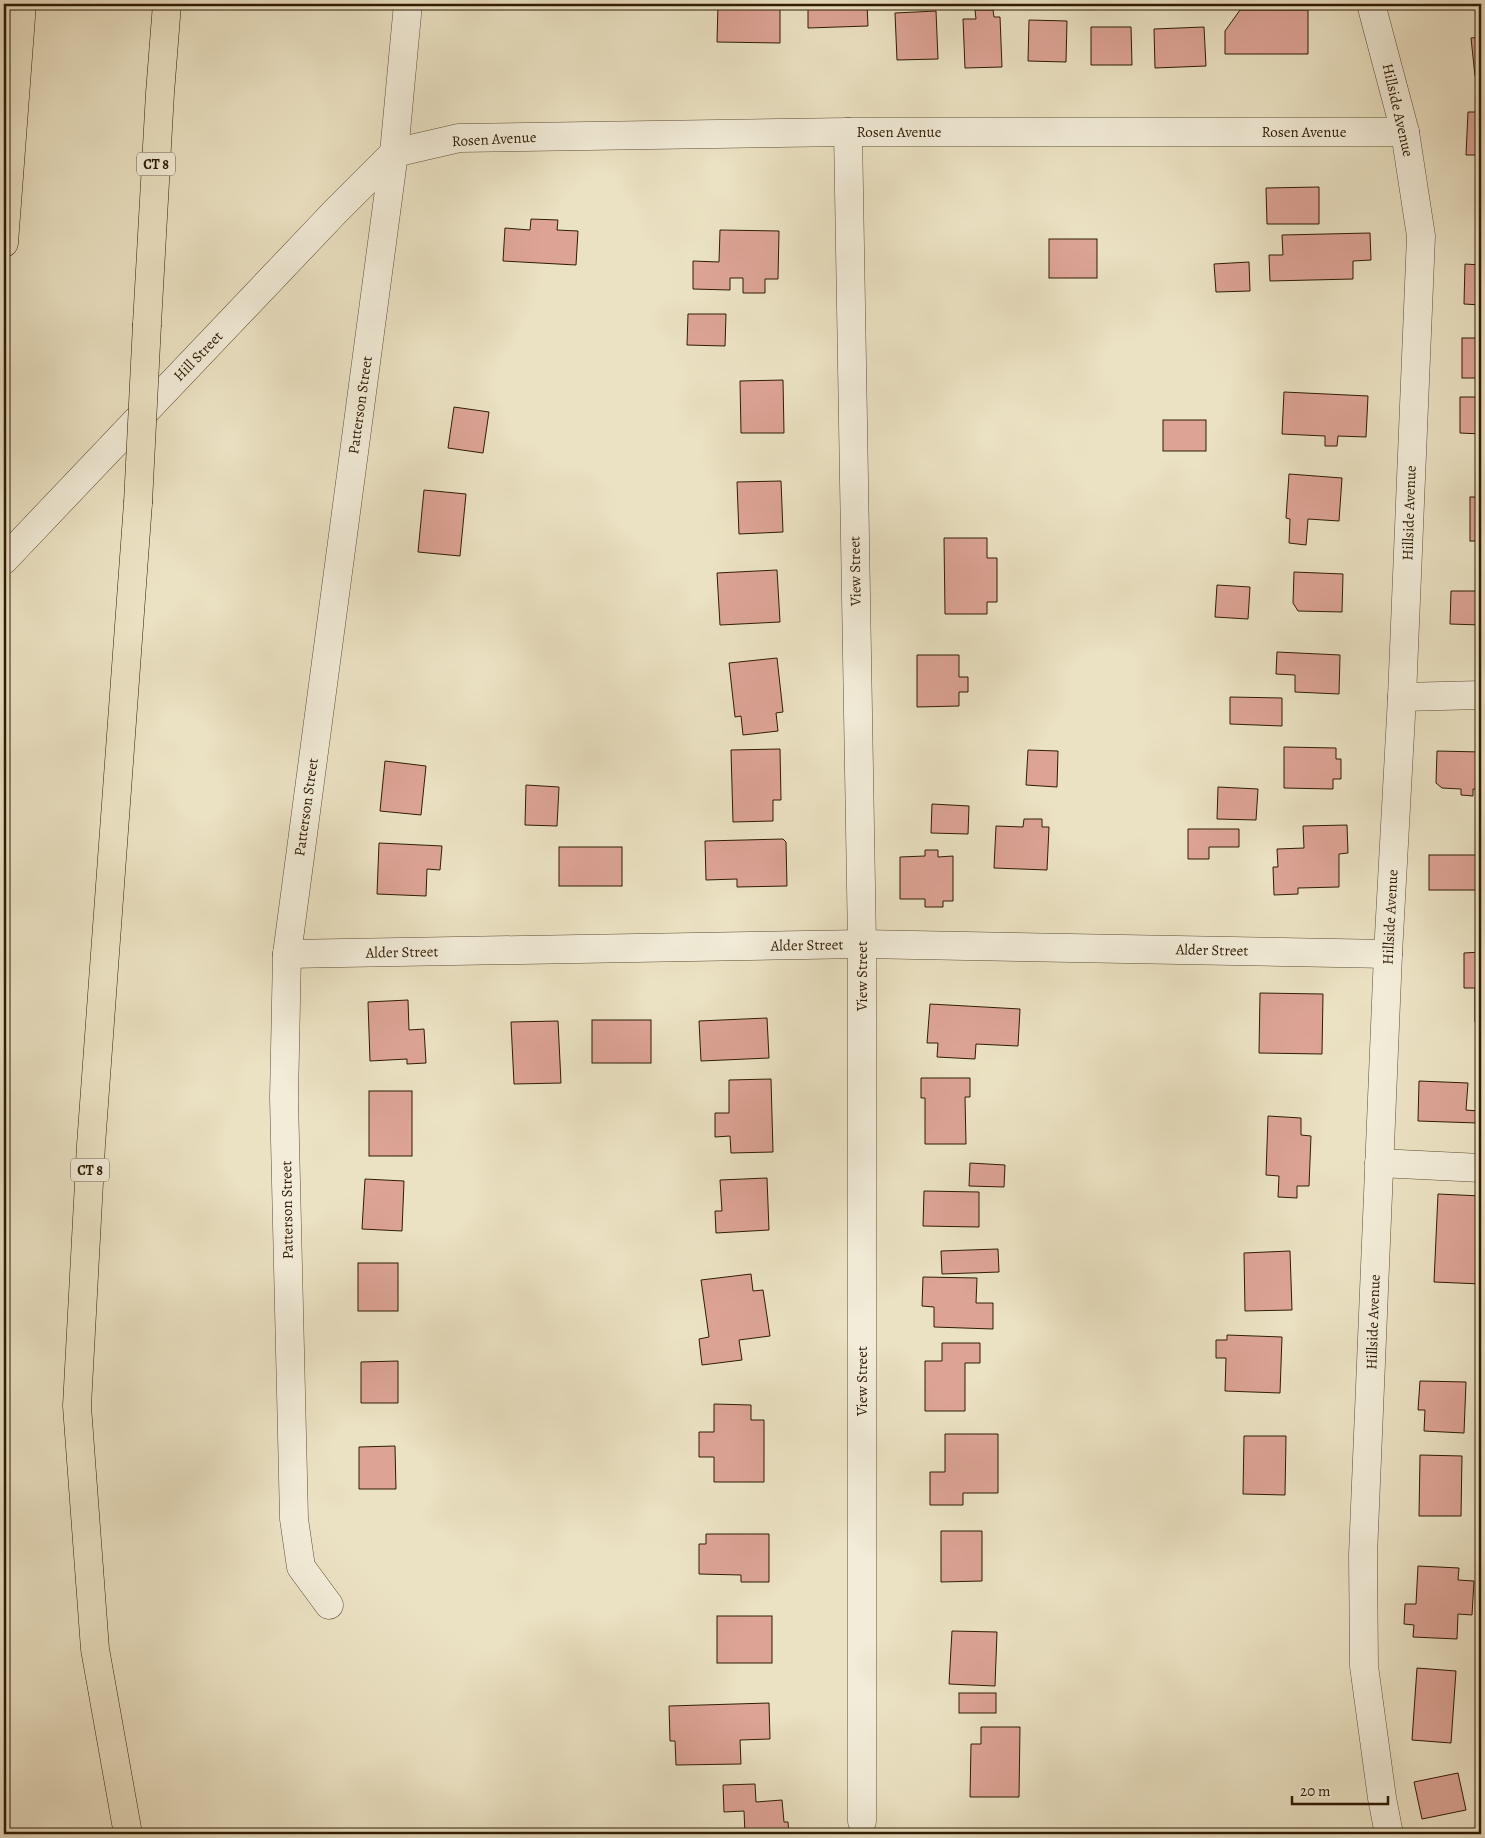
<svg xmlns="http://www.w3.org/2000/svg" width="1485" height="1838" font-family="Alegreya,serif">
<rect width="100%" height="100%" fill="#ebe2c3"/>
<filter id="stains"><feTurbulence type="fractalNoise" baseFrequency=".004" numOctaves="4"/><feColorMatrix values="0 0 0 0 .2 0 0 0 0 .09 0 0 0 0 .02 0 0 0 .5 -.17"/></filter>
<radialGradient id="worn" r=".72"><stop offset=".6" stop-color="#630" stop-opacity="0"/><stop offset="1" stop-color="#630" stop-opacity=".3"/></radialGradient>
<g fill="#dda496" stroke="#2f1c04">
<polygon points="718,4 780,4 780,43 717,42"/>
<polygon points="808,4 867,4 868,26 808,28"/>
<polygon points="975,10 993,10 994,17 1000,17 1002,67 965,68 963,19 976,19"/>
<polygon points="1240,10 1308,10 1308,54 1225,54 1225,31"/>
<polygon points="936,11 938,59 897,60 895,13"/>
<polygon points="1029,20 1067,21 1066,62 1028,61"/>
<polygon points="1091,27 1131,27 1132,65 1091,65"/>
<polygon points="1204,27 1206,66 1155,68 1154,29"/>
<polygon points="1481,37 1481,75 1475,76 1471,38"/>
<polygon points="1468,112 1481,112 1481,155 1466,155"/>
<polygon points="1319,187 1319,224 1267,224 1266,188"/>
<polygon points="531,219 558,220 557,230 578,231 576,265 503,261 505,228 530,230"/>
<polygon points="720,230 779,231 778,279 765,279 765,293 743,293 743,278 730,278 730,290 693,289 693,261 719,262"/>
<polygon points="1370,233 1371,260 1353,261 1353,279 1270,281 1269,255 1283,255 1282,235"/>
<rect x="1049" y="239" width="48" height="39"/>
<polygon points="1249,262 1250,291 1216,292 1214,264"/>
<polygon points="1465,264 1481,265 1481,305 1464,304"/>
<polygon points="688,314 726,314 725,346 687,345"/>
<rect x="1462" y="338" width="19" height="40"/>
<polygon points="783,380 784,433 741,433 740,381"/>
<polygon points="1284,392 1368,396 1366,437 1338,436 1337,446 1325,446 1325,436 1282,434"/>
<polygon points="1460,397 1481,397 1481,434 1460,433"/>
<polygon points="454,407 489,412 483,453 448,448"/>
<rect x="1163" y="420" width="43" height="31"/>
<polygon points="1289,474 1342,478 1339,521 1308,519 1306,545 1289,543 1290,519 1286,518"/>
<polygon points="781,481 783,532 739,534 737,482"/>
<polygon points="424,490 466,494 460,556 418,552"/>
<rect x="1470" y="497" width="11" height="44"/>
<polygon points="944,538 987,538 987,558 997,558 997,602 987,602 987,614 945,614"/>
<polygon points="777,570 780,622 720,625 717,573"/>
<polygon points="1294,572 1343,574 1342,612 1298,611 1293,603"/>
<polygon points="1217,585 1250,587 1248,619 1215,617"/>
<polygon points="1451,591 1481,591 1481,625 1450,624"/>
<polygon points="1277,652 1340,655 1339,694 1295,692 1295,675 1276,674"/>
<polygon points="917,655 959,655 959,677 968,677 968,692 959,692 959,706 917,707"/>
<polygon points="777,658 783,712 776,713 778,731 743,735 741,716 735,717 729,663"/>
<polygon points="1230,697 1282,698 1282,726 1230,724"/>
<polygon points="1284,747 1336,748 1336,759 1341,759 1341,779 1333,779 1333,789 1284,788"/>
<polygon points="780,749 781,800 773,800 773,821 733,822 731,750"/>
<polygon points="1028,750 1058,751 1057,787 1026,785"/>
<polygon points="1437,751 1481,752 1481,789 1473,789 1473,796 1461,795 1461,789 1442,788 1436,783"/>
<polygon points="385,761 426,766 421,815 380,811"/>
<polygon points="526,785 559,787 557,826 525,825"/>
<polygon points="1218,787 1258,789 1256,820 1217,819"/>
<polygon points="932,804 969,806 968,834 931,833"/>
<polygon points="1024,819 1042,819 1042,827 1049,827 1047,870 994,868 996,826 1023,827"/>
<polygon points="1347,825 1348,853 1339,854 1339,887 1298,888 1298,894 1274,895 1273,867 1278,867 1277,849 1304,848 1303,826"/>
<polygon points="1188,829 1239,829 1239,847 1209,847 1209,859 1188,859"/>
<polygon points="783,839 786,842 787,886 737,887 737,879 706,880 705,841"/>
<polygon points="379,843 442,846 440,870 427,869 426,896 377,894"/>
<rect x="559" y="847" width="63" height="39"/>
<polygon points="925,850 938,850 938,857 953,856 953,901 943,901 943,907 925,907 925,899 900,899 900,857 925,856"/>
<rect x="1429" y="855" width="52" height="35"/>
<polygon points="1481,952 1481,1022 1475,1022 1475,988 1464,988 1464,953"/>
<polygon points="1260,993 1323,994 1322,1054 1259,1053"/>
<polygon points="408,1000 409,1030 424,1029 426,1063 407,1064 407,1059 370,1061 368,1002"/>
<polygon points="930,1004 1020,1009 1018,1046 976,1044 975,1059 937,1057 938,1043 927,1043"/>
<polygon points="767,1018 769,1058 701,1061 699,1021"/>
<rect x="592" y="1020" width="59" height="43"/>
<polygon points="558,1021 561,1083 514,1084 511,1022"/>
<polygon points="921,1078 970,1078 970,1097 965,1097 966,1144 925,1144 925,1098 921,1098"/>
<polygon points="771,1079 773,1152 731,1153 730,1136 715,1137 715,1113 729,1113 729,1080"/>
<polygon points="1419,1081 1468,1083 1466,1110 1478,1111 1478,1123 1418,1121"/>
<rect x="369" y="1091" width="43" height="65"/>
<polygon points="1268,1116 1301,1118 1301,1135 1311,1136 1309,1186 1297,1186 1297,1198 1278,1197 1279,1176 1266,1175"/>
<polygon points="970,1163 1005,1165 1004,1187 969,1186"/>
<polygon points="767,1178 769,1230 716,1233 715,1211 722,1211 720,1180"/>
<polygon points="365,1179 404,1181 402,1231 362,1229"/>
<polygon points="924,1191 979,1192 979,1227 923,1226"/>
<polygon points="1438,1194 1481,1196 1481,1284 1434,1282"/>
<polygon points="998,1249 999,1272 942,1274 941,1251"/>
<polygon points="1290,1251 1292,1310 1245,1311 1244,1253"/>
<rect x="358" y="1263" width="40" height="48"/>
<polygon points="751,1274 753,1291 763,1290 770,1336 739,1340 742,1360 702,1365 699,1339 709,1337 701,1280"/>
<polygon points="923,1277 977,1278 976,1303 993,1303 993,1329 934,1327 934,1307 922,1306"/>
<polygon points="1227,1335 1282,1337 1280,1393 1225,1391 1226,1358 1216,1358 1216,1340 1227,1340"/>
<polygon points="942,1343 980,1343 980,1363 965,1363 965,1411 925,1411 925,1361 942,1361"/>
<polygon points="398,1361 398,1403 361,1403 361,1362"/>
<polygon points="1420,1381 1466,1382 1464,1433 1424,1431 1425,1410 1418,1410"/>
<polygon points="714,1404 751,1405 751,1420 764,1420 764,1482 714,1482 714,1457 699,1457 699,1432 714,1432"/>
<polygon points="945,1434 998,1434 998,1493 963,1493 963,1505 930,1505 930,1472 945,1472"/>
<polygon points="1244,1436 1286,1436 1285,1495 1243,1494"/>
<polygon points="395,1446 396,1489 359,1489 359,1447"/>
<polygon points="1420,1455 1462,1456 1461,1516 1419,1516"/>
<polygon points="941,1531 982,1531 982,1581 941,1582"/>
<polygon points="706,1534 769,1534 769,1582 741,1582 741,1575 699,1574 699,1544 706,1544"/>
<polygon points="1418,1566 1459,1568 1458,1580 1474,1581 1472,1615 1458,1614 1457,1639 1413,1637 1414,1625 1404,1624 1405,1604 1416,1604"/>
<rect x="717" y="1616" width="55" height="47"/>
<polygon points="952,1631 997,1632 995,1686 949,1684"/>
<polygon points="1417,1668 1456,1671 1451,1743 1412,1740"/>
<rect x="959" y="1693" width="37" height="20"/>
<polygon points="769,1703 770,1739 740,1740 741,1764 676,1765 675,1741 670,1741 669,1706"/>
<polygon points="981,1727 1020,1727 1019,1797 970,1797 971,1744 981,1744"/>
<polygon points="1458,1773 1466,1810 1422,1819 1414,1782"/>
<polygon points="755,1784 756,1802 782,1800 784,1822 788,1822 789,1834 745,1834 744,1811 724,1812 723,1785"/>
</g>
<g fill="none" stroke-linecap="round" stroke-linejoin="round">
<defs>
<g id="minor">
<polyline points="1371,4 1405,132 1421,236 1402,697 1388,954 1363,1555 1364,1666 1382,1798 1389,1834"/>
<polyline points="848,132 862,944 862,1821"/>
<polyline points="4,560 335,212 394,153 459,138 848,132 1405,132"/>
<polyline points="1402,697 1481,695"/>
<polyline points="287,954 862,944 1388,954"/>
<polyline points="1379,1163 1481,1168"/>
<polyline points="329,1605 301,1567 294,1519 284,1098 287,954 394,153 408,4"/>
</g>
<g id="highway">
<polyline points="4,243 22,4"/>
<polyline points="147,324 160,93 167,4"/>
<polyline points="128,1834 95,1649 77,1406 91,1145 138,503"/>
</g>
</defs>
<use href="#minor" stroke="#5e4e34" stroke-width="29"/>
<use href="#highway" stroke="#2f1c04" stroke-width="29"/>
<use href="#minor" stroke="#f2ecd8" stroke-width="28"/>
<use href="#highway" stroke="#ebe2c3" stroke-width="28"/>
<defs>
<polyline id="highway-bridge" points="138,503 147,324"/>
</defs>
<use href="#highway-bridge" stroke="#2f1c04" stroke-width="29" stroke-linecap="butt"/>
<use href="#highway-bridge" stroke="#ebe2c3" stroke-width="28"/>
</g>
<g text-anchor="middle" stroke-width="4" stroke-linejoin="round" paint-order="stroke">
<g fill="#f2ecd8" stroke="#6a5a44" stroke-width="1">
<rect x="137" y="152.5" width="38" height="23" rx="4"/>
<rect x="71" y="1158.5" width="38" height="23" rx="4"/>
</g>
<g font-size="14" font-weight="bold" fill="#2f1c04">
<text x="156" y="169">CT 8</text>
<text x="90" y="1175">CT 8</text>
</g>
<g font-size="15" fill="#2f1c04" stroke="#f2ecd8">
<text transform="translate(1398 110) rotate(77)" y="5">Hillside Avenue</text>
<text x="899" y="137">Rosen Avenue</text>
<text x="1304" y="137">Rosen Avenue</text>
<text transform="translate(494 139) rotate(-3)" y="5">Rosen Avenue</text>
<text transform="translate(198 356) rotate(-46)" y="5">Hill Street</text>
<text transform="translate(360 405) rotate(-82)" y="5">Patterson Street</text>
<text transform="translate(1409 513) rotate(-88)" y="5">Hillside Avenue</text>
<text transform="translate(855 571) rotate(-91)" y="5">View Street</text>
<text transform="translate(306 807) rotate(-82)" y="5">Patterson Street</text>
<text transform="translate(1390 917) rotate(-87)" y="5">Hillside Avenue</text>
<text transform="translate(807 945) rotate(-1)" y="5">Alder Street</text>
<text transform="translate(1212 950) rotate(1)" y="5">Alder Street</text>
<text transform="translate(402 952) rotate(-1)" y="5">Alder Street</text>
<text transform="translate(862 976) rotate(-90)" y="5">View Street</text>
<text transform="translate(287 1210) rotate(-91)" y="5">Patterson Street</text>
<text transform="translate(1373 1322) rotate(-88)" y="5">Hillside Avenue</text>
<text transform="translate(862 1381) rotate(-90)" y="5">View Street</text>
</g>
</g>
<rect width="1485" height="1838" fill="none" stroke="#ebe2c3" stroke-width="20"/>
<rect x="5" y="5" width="1475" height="1828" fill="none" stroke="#2f1c04" stroke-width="2.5"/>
<rect x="10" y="10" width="1465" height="1818" fill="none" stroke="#2f1c04"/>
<path d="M1292 1796v8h96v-8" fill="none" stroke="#2f1c04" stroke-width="2.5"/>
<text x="1300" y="1796" font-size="15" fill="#2f1c04" stroke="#f2ecd8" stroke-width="4" paint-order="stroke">20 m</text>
<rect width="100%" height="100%" filter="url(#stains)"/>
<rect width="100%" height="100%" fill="url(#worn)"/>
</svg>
